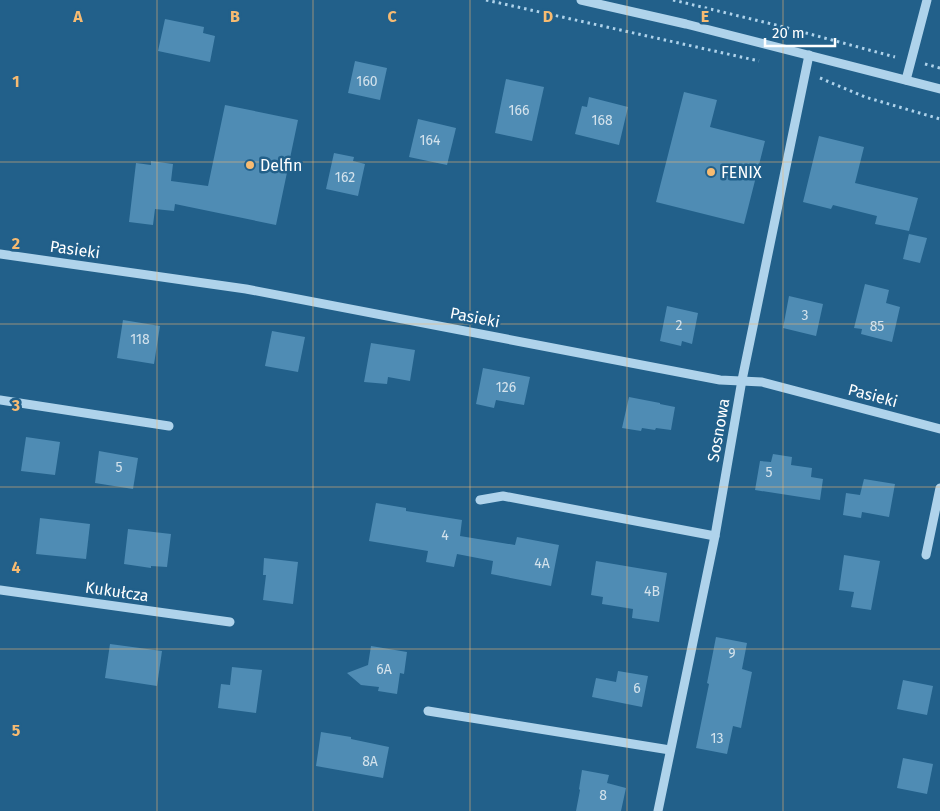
<svg xmlns="http://www.w3.org/2000/svg" width="940" height="811" font-family="'Fira Sans',sans-serif">
<rect width="100%" height="100%" fill="#22608a"/>
<g fill="#4f8cb4">
<polygon points="165,19 204,27 203,33 215,36 210,62 158,51"/>
<polygon points="355,61 387,68 380,100 348,93"/>
<polygon points="506,79 544,87 532,141 495,133"/>
<polygon points="684,92 717,100 710,127 765,141 744,224 656,202"/>
<polygon points="589,97 628,107 619,145 575,134 582,106 587,107"/>
<polygon points="225,105 298,120 276,225 175,204 174,211 155,209 153,225 129,222 136,163 151,165 151,161 173,164 171,181 208,186"/>
<polygon points="418,119 456,128 447,165 409,157"/>
<polygon points="819,136 864,147 855,183 918,198 909,231 875,224 877,216 833,205 831,209 803,202"/>
<polygon points="334,153 354,157 353,161 365,164 358,196 326,189"/>
<polygon points="909,234 927,238 920,263 903,259"/>
<polygon points="865,284 889,290 886,303 900,307 892,342 861,334 862,329 854,328"/>
<polygon points="789,296 823,304 816,336 783,328"/>
<polygon points="667,306 698,313 692,344 682,341 681,346 660,341"/>
<polygon points="123,320 160,326 154,364 117,358"/>
<polygon points="272,331 305,337 298,372 265,366"/>
<polygon points="371,343 415,350 410,381 388,377 387,384 364,382"/>
<polygon points="483,368 530,377 524,405 496,400 494,408 476,404"/>
<polygon points="629,397 660,403 660,404 675,407 671,430 656,428 655,430 642,428 641,431 622,428"/>
<polygon points="26,437 60,442 55,475 21,471"/>
<polygon points="99,451 138,458 133,489 95,483"/>
<polygon points="773,454 792,457 791,465 812,468 811,477 823,479 820,500 755,490 760,461 771,462"/>
<polygon points="864,479 895,484 889,517 862,512 861,518 843,515 846,493 860,495"/>
<polygon points="376,503 406,508 406,511 462,520 460,536 515,545 517,537 559,545 551,586 491,574 493,561 457,554 454,567 426,562 428,551 369,541"/>
<polygon points="40,518 90,524 86,559 36,554"/>
<polygon points="128,529 171,534 167,567 151,566 151,568 124,564"/>
<polygon points="844,555 880,561 871,610 851,607 854,592 839,590"/>
<polygon points="264,558 298,562 293,604 263,600 266,575 263,575"/>
<polygon points="596,561 667,573 659,622 632,618 633,609 602,604 603,597 591,595"/>
<polygon points="716,637 747,643 742,669 752,672 741,728 733,726 727,754 696,748 709,684 707,683"/>
<polygon points="110,644 162,651 157,686 105,678"/>
<polygon points="371,646 407,652 404,674 400,673 397,694 378,691 379,687 361,685 347,673 368,665"/>
<polygon points="232,667 262,670 256,713 218,708 221,684 230,685"/>
<polygon points="618,671 648,676 642,707 592,697 596,678 616,682"/>
<polygon points="903,680 933,686 927,715 897,709"/>
<polygon points="321,732 351,737 351,739 389,747 383,778 316,766"/>
<polygon points="903,758 933,764 927,794 897,788"/>
<polygon points="582,770 609,775 607,783 626,788 621,811 576,811 580,790 579,789"/>
</g>
<g fill="none" stroke-linecap="round" stroke-linejoin="round">
<g stroke="#afd3eb" stroke-width="3" stroke-dasharray="2.5 4" stroke-linecap="butt">
<polyline points="486,0 759,61"/>
<polyline points="673,0 780,26 895,57"/>
<polyline points="925,64 940,68"/>
<polyline points="820,78 865,97 940,119"/>
</g>
<g stroke="#afd3eb" stroke-width="9">
<polyline points="581,0 686,24 940,89"/>
<polyline points="906,80 927,0"/>
<polyline points="0,254 246,289 720,380 762,382 940,429"/>
<polyline points="0,400 169,426"/>
<polyline points="480,500 503,496 715,536"/>
<polyline points="926,555 940,488"/>
<polyline points="0,590 230,622"/>
<polyline points="428,711 670,750"/>
<polyline points="658,811 715,536 742,380 809,55"/>
</g>
</g>
<path fill="none" stroke="#f7bb71" stroke-width="1" stroke-opacity="0.55" d="M157,0v811M313,0v811M470,0v811M627,0v811M783,0v811M0,162h940M0,324h940M0,487h940M0,649h940"/>
<g fill="#f7bb71" stroke="#22608a" stroke-width="2">
<circle cx="250" cy="165" r="5"/>
<circle cx="711" cy="172" r="5"/>
</g>
<g text-anchor="middle" stroke-width="5" stroke-linejoin="round" paint-order="stroke">
<g font-size="14" fill="#d3e2ec">
<text x="367" y="86">160</text>
<text x="519" y="115">166</text>
<text x="602" y="125">168</text>
<text x="430" y="145">164</text>
<text x="345" y="182">162</text>
<text x="805" y="320">3</text>
<text x="679" y="330">2</text>
<text x="877" y="331">85</text>
<text x="140" y="344">118</text>
<text x="506" y="392">126</text>
<text x="119" y="472">5</text>
<text x="769" y="477">5</text>
<text x="445" y="540">4</text>
<text x="542" y="568">4A</text>
<text x="652" y="596">4B</text>
<text x="732" y="658">9</text>
<text x="384" y="674">6A</text>
<text x="637" y="693">6</text>
<text x="717" y="743">13</text>
<text x="370" y="766">8A</text>
<text x="603" y="800">8</text>
</g>
<g font-size="16" fill="#fff" stroke="#22608a" text-anchor="start">
<text x="260" y="171">Delfin</text>
<text x="721" y="178">FENIX</text>
</g>
<g font-size="16" fill="#fff" stroke="#22608a">
<text transform="translate(75 249) rotate(8)" y="6">Pasieki</text>
<text transform="translate(475 317) rotate(11)" y="6">Pasieki</text>
<text transform="translate(873 395) rotate(15)" y="6">Pasieki</text>
<text transform="translate(718 430) rotate(-80)" y="6">Sosnowa</text>
<text transform="translate(117 591) rotate(8)" y="6">Kukułcza</text>
</g>
</g>
<g font-size="16" text-anchor="middle" font-weight="bold" fill="#f7bb71" stroke="#22608a" stroke-width="5" stroke-linejoin="round" paint-order="stroke">
<text x="78" y="22">A</text>
<text x="235" y="22">B</text>
<text x="392" y="22">C</text>
<text x="548" y="22">D</text>
<text x="705" y="22">E</text>
<text x="16" y="87">1</text>
<text x="16" y="249">2</text>
<text x="16" y="411">3</text>
<text x="16" y="573">4</text>
<text x="16" y="736">5</text>
</g>
<path d="M765 38v8h70v-8" fill="none" stroke="#ffffff" stroke-width="2.5"/>
<text x="772" y="38" font-size="15" fill="#ffffff" stroke="#22608a" stroke-width="4" paint-order="stroke">20 m</text>
</svg>
